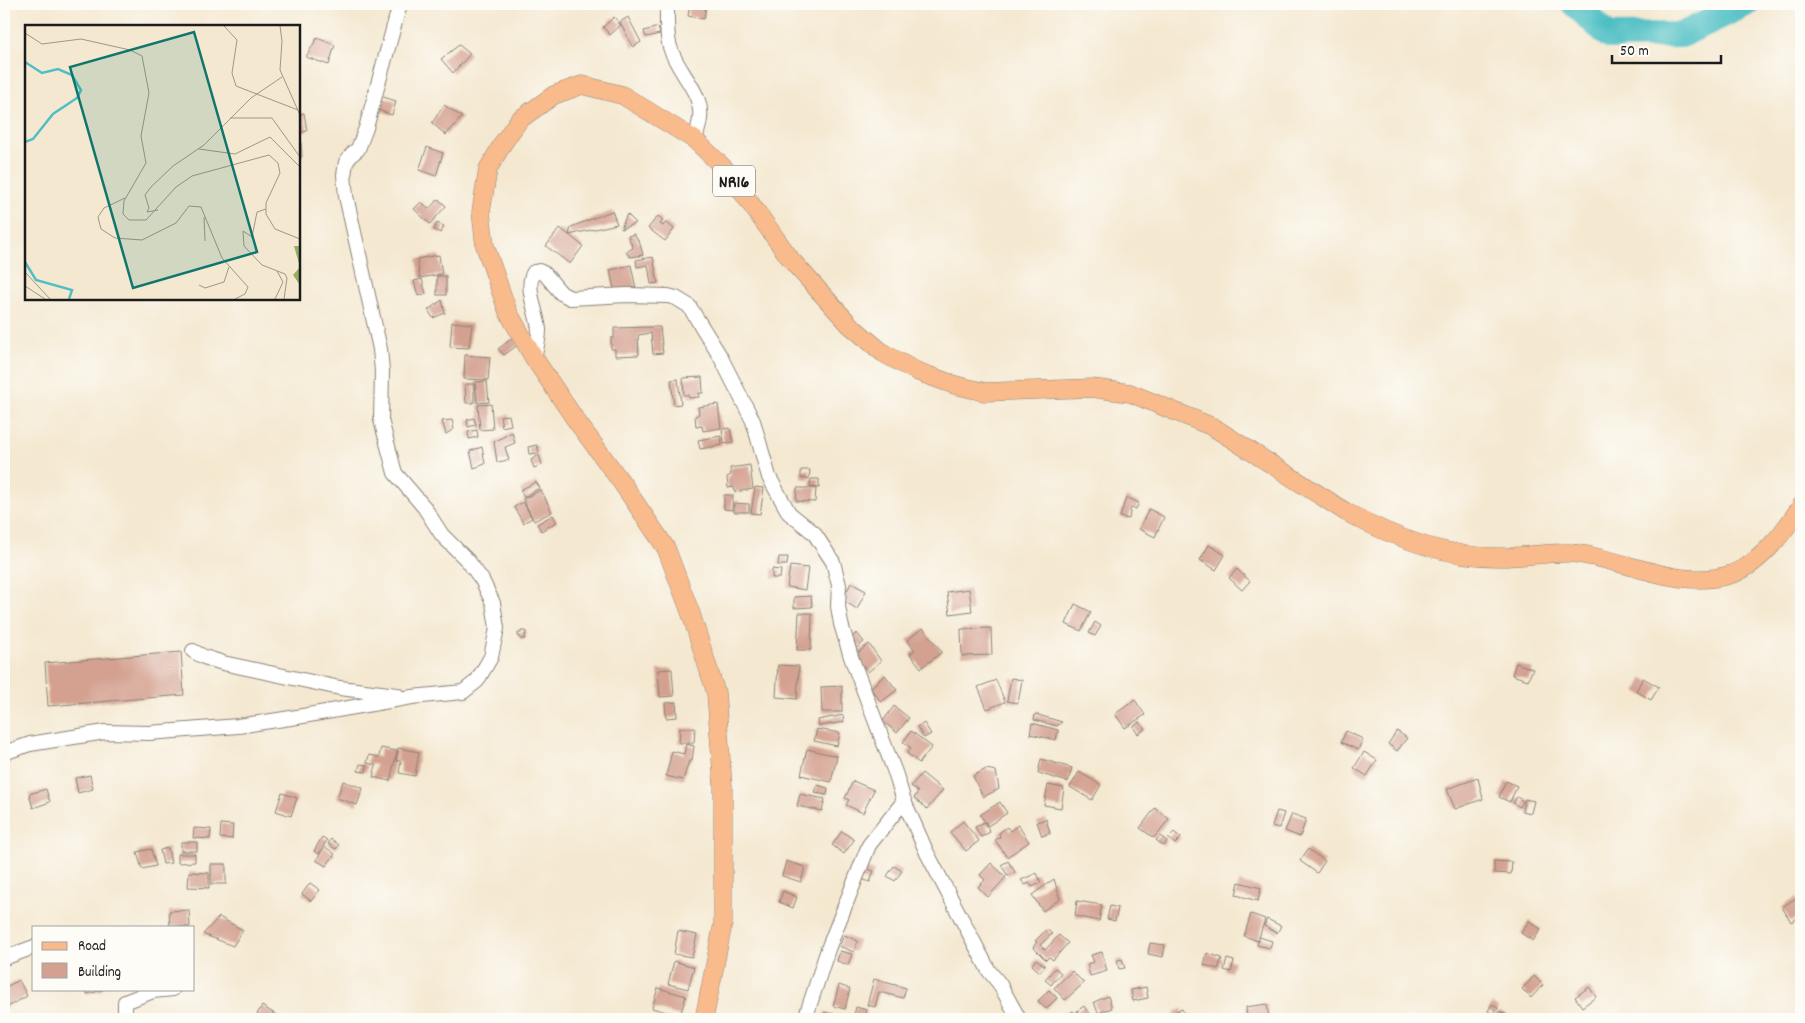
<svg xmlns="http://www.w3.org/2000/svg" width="1805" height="1023" font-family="Dekko,sans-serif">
<rect width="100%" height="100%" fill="#fdfcf7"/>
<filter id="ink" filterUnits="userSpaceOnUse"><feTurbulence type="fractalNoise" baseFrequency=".02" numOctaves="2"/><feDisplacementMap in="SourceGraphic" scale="10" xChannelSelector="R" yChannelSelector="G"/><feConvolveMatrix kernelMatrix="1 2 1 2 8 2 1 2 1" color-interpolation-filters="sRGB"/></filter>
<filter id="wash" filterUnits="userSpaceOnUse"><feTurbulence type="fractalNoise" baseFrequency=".0096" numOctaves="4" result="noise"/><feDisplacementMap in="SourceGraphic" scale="20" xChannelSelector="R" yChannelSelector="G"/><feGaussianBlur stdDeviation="1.12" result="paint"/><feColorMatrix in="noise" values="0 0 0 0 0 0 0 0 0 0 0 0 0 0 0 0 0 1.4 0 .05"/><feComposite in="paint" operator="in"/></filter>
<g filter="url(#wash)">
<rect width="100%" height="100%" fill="#f4e8d0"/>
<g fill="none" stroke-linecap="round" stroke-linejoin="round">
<polyline stroke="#50bfc5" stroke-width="26" points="1574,4 1609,36 1681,35 1746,4"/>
</g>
<g id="blocks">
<g fill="#d4a191">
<polygon points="690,4 706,4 704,19 688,16"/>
<polygon points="614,17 621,25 610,35 603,27"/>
<polygon points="628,17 641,42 633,47 620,22"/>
<polygon points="658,27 660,34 646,37 644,31"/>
<polygon points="317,38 335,45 329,65 306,57"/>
<polygon points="459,45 470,54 453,73 441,59"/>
<polygon points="380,96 396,101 392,115 375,109"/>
<polygon points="444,105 462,117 446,135 432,123"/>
<polygon points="304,113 307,131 299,133 299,114"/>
<polygon points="299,139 301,139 302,157 299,157"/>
<polygon points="427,147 443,153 436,176 419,170"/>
<polygon points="438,199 446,206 430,224 414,209 421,202 429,209"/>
<polygon points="612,211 617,224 569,235 583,246 570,264 546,246 560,228 569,235 571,227"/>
<polygon points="627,214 636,223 621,229"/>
<polygon points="658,216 663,220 660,224 663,226 666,222 674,229 665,241 648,228"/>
<polygon points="437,223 444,226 441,233 434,230"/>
<polygon points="634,234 640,244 643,255 630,257 626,252 633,248 628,236"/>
<polygon points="439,255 442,274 420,278 417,259"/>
<polygon points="653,257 658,283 651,284 648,265 637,267 636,260"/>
<polygon points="631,265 636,289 615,294 610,270"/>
<rect x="437" y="276" width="9" height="19"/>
<polygon points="422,279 426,294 418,296 414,281"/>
<polygon points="442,300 445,313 433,318 428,310"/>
<polygon points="452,322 472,324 469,348 450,347"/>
<polygon points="650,327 660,327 663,353 653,354 651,333 638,335 639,355 615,356 615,349 611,349 611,338 614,338 614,328"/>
<polygon points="514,337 518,345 504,355 498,349"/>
<polygon points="465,355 490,357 488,380 464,379"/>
<polygon points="702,377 703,393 699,393 699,397 689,398 688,395 684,395 683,378"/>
<polygon points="678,379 681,404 674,405 671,380"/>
<polygon points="487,381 489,402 477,403 475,382"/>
<polygon points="465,384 474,384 474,403 466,403"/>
<polygon points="491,404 493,429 480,430 478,405"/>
<polygon points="718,404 721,428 703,431 702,426 696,427 695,416 699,414 698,407"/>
<polygon points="509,415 511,425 502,427 500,416"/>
<polygon points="474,418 476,425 468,427 467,420"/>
<polygon points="452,420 454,429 446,434 442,421"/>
<polygon points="730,428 733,442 724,444 722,429"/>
<polygon points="477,430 478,437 469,439 468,432"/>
<polygon points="512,432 515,443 505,447 509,460 497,462 494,442"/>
<polygon points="721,436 722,445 700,449 698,440"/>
<polygon points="537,445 539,453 529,454 528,447"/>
<polygon points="482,447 485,464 474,468 470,451"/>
<polygon points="539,455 542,465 534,468 531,460"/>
<polygon points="750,465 753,489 735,492 734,487 728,488 727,477 731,475 730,468"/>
<polygon points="801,470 810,470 809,479 801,478"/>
<polygon points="811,479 819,479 819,488 810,487"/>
<polygon points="536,482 540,488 524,497 520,490"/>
<polygon points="755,487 764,488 760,514 751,513"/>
<polygon points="797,488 816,488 815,502 796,501"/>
<polygon points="541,490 552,512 534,521 523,499"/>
<polygon points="724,495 733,495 732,510 724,509"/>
<polygon points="1126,497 1139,503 1136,509 1131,507 1129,519 1120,517"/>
<polygon points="523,502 532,518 523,523 514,507"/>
<polygon points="734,503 749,504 749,512 734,512"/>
<polygon points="1149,509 1164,517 1155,537 1139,529"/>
<polygon points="553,515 557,522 541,531 537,524"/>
<polygon points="1209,545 1225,555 1216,570 1200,560"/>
<polygon points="779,557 788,557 787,565 778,565"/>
<polygon points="790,566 808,568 805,590 787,587"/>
<polygon points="772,569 781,570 780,578 772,578"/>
<polygon points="1237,569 1250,581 1242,590 1229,578"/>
<polygon points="851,583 866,591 857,609 842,600"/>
<polygon points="969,589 972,611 950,614 947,592"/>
<polygon points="811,596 812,607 794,608 794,597"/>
<polygon points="1075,604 1091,612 1081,631 1066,624"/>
<polygon points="799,613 812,613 811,650 797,650"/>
<polygon points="1095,622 1101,626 1095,636 1089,633"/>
<polygon points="923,628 942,652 921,668 910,654 915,650 907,640"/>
<polygon points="991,628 992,655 962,656 961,629"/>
<polygon points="521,631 526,631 525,639 520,639 520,636 518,636 518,633 521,633"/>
<polygon points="857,633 864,642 854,650 847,641"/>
<polygon points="869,644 881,661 868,672 855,655"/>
<polygon points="181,652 184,695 48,706 45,663"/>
<polygon points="1516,663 1533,669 1528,680 1512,675"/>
<polygon points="778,665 799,666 797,699 776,697"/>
<polygon points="672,669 674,696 660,697 658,670"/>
<polygon points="885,675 897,690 881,702 870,688"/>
<polygon points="1011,678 1022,680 1018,703 1007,701"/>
<polygon points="1643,678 1659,687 1651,700 1636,691"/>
<polygon points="996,680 1005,702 987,709 978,687"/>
<polygon points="842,686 842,712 822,712 821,687"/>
<polygon points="1135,700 1145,715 1125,728 1115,714"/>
<polygon points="676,702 677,717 666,718 665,703"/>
<polygon points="894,706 909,718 897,733 883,721"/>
<polygon points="1035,714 1062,722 1057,726 1034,720"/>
<polygon points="843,715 844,722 819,726 818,720"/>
<polygon points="1139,722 1145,729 1138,734 1133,727"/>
<polygon points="924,723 931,734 924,738 917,727"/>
<polygon points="1032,723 1058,730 1056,740 1030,734"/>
<polygon points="680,728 695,728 694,743 679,743"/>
<polygon points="817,729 840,733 837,746 814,741"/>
<polygon points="911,731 932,747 919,763 907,753 911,748 903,742"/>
<polygon points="1346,731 1363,739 1358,750 1341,742"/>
<polygon points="1397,731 1407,738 1397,751 1388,744"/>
<polygon points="686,744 694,746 692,761 689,761 683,780 666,776 672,751 684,754"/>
<polygon points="381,748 397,751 390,781 373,777 376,765 367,763 369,755 379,757"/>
<polygon points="398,748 419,752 415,776 399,773 401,761 396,761"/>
<polygon points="807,749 837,756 831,782 801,775"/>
<polygon points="1364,752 1377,760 1367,776 1354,768"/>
<polygon points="1041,759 1072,768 1068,782 1038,773"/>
<polygon points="360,764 367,765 366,772 358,771"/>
<polygon points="986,769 996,771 999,789 983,797 973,776"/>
<polygon points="1079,772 1101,785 1092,800 1070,787"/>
<polygon points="922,773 943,790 927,809 914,798 918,792 911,786"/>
<polygon points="90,775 93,789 78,793 75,778"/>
<polygon points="1478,778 1483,799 1455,809 1447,789"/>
<polygon points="343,781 363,788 357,805 337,798"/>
<polygon points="853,781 874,790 863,813 846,805 849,800 845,798"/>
<polygon points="1506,781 1517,786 1510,802 1499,797"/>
<polygon points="817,785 828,788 827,795 815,793"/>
<polygon points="1048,785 1064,788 1061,808 1044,805"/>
<polygon points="46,789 50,802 33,808 29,794"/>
<polygon points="282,793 297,798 291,816 276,811"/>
<polygon points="800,794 825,799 822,811 797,806"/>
<polygon points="1517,797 1523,801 1520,807 1513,803"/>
<polygon points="1525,799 1534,801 1531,813 1522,811"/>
<polygon points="1000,802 1007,813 988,826 980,815"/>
<polygon points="1155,808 1169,819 1154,838 1140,828"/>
<polygon points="1277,811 1284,813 1279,828 1272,826"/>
<polygon points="1292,814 1306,819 1300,837 1285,831"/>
<polygon points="1046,819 1050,833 1042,836 1037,822"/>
<polygon points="963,821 979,841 966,851 950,832"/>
<polygon points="984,822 990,832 981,837 975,827"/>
<polygon points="221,824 233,825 232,839 220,838"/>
<polygon points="1018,825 1029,842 1007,857 995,840 1000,837 999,833 1007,827 1010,831"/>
<polygon points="194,828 211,829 210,839 193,838"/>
<polygon points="842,831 854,840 844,854 832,845"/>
<polygon points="1174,832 1181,838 1175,844 1168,838"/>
<polygon points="1160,836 1167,841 1164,846 1156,840"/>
<polygon points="322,837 327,840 319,854 314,851"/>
<polygon points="331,839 339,845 336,849 328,844"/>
<rect x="181" y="842" width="16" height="9"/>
<polygon points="325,847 335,854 326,866 316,860"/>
<polygon points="168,848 171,863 163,864 160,850"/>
<polygon points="151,849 156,866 142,869 137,852"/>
<polygon points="1308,849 1325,861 1317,873 1300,861"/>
<polygon points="178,854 195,854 195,862 178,863"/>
<polygon points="786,861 805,867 801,882 782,876"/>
<polygon points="1008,861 1015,872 1008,876 1001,865"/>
<polygon points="1494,861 1512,862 1511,874 1494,873"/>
<polygon points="991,863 1006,877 988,897 978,887 985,880 980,875"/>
<rect x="211" y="864" width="15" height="20"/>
<polygon points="894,866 902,871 895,881 887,876"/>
<polygon points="865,868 874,871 870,882 861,879"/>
<polygon points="189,872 209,873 209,888 188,887"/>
<polygon points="1037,873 1041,883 1032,887 1030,883 1025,885 1021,880"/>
<polygon points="1054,879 1060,899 1043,911 1032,895"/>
<polygon points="1239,882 1261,888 1258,901 1236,895"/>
<polygon points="310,883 320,890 311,901 302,894"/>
<polygon points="783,891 797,897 793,908 779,902"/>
<polygon points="1796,898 1801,906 1801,916 1791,922 1782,907"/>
<polygon points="1077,901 1102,905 1099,921 1075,916"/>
<polygon points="1110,906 1118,908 1115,921 1107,919"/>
<polygon points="189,910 190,927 170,927 169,911"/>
<polygon points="1251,914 1265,919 1258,941 1244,936"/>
<polygon points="219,917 243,930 233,946 203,934"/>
<polygon points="1267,919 1281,926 1277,933 1264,926"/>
<polygon points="1529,921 1541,929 1533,941 1521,933"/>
<polygon points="1047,929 1052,934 1040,945 1045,950 1059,935 1068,943 1053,960 1049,957 1046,960 1033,947 1037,942 1035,941"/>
<polygon points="678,931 697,935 692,957 674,954"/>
<polygon points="844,935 858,941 854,952 839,946"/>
<polygon points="1259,937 1272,941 1270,948 1257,945"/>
<polygon points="1150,943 1165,945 1163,957 1148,954"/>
<polygon points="840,951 852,954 848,965 837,961"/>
<polygon points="1102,952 1107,971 1090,976 1087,964 1094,962 1091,955"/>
<polygon points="1207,953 1222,958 1218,969 1204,965"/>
<polygon points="1036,959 1045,966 1040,972 1032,965"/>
<polygon points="1122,959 1125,968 1119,969 1117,960"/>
<polygon points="1227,959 1234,961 1231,972 1224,970"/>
<polygon points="674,961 694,967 688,989 668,984"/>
<polygon points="1055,968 1061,973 1051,985 1045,980"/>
<polygon points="1072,971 1084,983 1065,1000 1054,988"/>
<polygon points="1534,976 1543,985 1531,998 1522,989"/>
<polygon points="874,979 906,988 903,998 879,992 875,1007 867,1005"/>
<polygon points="19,980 27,996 4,1009 4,988"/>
<polygon points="839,985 850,989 845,1009 833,1006"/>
<polygon points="1146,987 1148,998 1133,1001 1131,990"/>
<polygon points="1589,987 1596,997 1582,1007 1575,997"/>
<polygon points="658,988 686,996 680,1016 652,1008"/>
<polygon points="86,989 103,989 103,990 87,994"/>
<polygon points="1049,990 1057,998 1046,1009 1038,1001"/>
<polygon points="1108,996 1112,1008 1098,1013 1094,1002"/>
<polygon points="1267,1004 1269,1018 1247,1019 1246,1007"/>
<polygon points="1492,1004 1498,1008 1494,1015 1488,1011"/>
<polygon points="262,1006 278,1016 276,1019 254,1019"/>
<polygon points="1084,1006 1091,1017 1088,1019 1083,1019 1077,1011"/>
<polygon points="856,1007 867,1010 864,1019 853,1019"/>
<polygon points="1182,1009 1184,1014 1176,1017 1174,1012"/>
<polygon points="1073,1011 1079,1019 1060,1019"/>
<polygon points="1500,1011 1508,1016 1506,1019 1498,1019 1495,1018"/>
<polygon points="825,1012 842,1019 821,1019"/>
</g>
</g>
</g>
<g filter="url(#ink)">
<use href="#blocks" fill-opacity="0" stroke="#888276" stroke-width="1"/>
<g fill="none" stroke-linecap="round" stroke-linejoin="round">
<defs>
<g id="minor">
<path d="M667,4c0,13 -1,30 3,43 6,22 28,41 30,63 2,10 -3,21 -5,30"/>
<path d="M534,358c2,-9 5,-18 5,-28 -1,-16 -15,-43 -5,-58l5,-1 6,3 16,19 9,5 57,-3 41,1 8,2 13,8 31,50 33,65 16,56 20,36 25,20 19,29 6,23 -1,21 3,18 10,33 45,118 8,26 23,52 62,118 10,12 20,36"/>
<polyline points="193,651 204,657 223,663 340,688 397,695"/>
<polyline points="4,753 30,744 105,732 149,733 238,726 297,717 412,697 463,692 477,681 491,657 497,628 493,603 482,580 468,561 442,535 424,507 395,473 381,420 382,371 380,349 346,196 344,175 346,162 352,154 358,149 366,128 400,4"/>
<polyline points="4,958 34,947"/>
<polyline points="127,1019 125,1017 125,1002 153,991 173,989"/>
<polyline points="805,1019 828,949 869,845 904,801"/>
</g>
<path id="major" d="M704,1019l19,-95v-138l-7,-93 -25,-79 -25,-66 -44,-65 -47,-64 -41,-61 -26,-46 -23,-66 -4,-34 7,-43 15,-26 16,-23 35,-25 28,-10 40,10 73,45 32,31 65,90 58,64 33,28 33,18 39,14 30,7 107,-4 38,5 83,34 133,85c48,26 100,46 155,45 22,0 46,-5 68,-4 55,4 107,39 163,21 29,-10 53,-44 69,-68"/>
</defs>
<use href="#minor" stroke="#888276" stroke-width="16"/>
<use href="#major" stroke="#888276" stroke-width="19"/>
<use href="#minor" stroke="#fff" stroke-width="14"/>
<use href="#major" stroke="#fabb8c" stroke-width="18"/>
</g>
</g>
<g text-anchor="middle" stroke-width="5" stroke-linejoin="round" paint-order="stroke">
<rect fill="#fdfcf7" stroke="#605f5e" stroke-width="1" x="713" y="165.5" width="42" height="31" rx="4"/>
<g font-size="18" font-weight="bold" fill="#1c1c1c">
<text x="734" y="187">NR16</text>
</g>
</g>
<g transform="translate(25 25)">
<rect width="275" height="275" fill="#f4e8d0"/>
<path d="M269,221h6v39l-7,-10 7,-8z" fill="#96af60"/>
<path fill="none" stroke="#50bfc5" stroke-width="2.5" d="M0,37l17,11 16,-4 14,6 9,15 -4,8 -24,16 -20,25 -8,3M0,237l11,18 36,10 -3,9"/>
<path fill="none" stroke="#9e9688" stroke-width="1" d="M199,1l13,14 -5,33 4,13 62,24M255,1l2,15 -2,29 20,45M0,8l17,11 39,-5 49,11 12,6 7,37 -8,43 5,27 -22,38 -1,13 6,6h17l30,-33 16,-11 77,-21 9,8 2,10 -14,30v11l9,15 25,10M205,93h42l28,39M174,124l36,5 35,-17 30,30M100,173l-21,10 -6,9 3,12 14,9 27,2 34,-17 13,-17 12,1 21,51 26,29 -3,7 -10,5M241,184l-9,3 -5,25 -9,-6 1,15 18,19 23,9 2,4 -3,21M133,185l-11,2 2,-4 -4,-13 6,-8 22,-21 31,-21 47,-47 31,-21M179,192l1,24M0,247l25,27M174,260l6,3 19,-6 5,-15M0,261l20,13M250,274l8,-17 -6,-11"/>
<path fill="#0f766e" fill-opacity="0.15" stroke="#0f766e" stroke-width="2.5" d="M169,7l63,220 -124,36 -63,-221z"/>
<rect width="275" height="275" fill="none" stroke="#1c1c1c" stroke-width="2.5"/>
</g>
<rect width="1805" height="1023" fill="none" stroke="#fdfcf7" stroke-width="20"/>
<rect x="32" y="926" width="162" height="65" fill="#fdfcf7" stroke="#a3a29f"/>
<rect x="42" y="942" width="25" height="8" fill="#fabb8c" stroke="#a3a29f"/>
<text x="78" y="950" font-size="15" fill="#1c1c1c">Road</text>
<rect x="42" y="963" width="25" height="15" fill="#d4a191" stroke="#a3a29f"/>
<text x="78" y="976" font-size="15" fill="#1c1c1c">Building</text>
<path d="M1612 55v8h109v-8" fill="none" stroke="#1c1c1c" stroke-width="2.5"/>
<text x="1620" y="55" font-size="15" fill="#1c1c1c" stroke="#fdfcf7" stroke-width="4" paint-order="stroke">50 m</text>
</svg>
